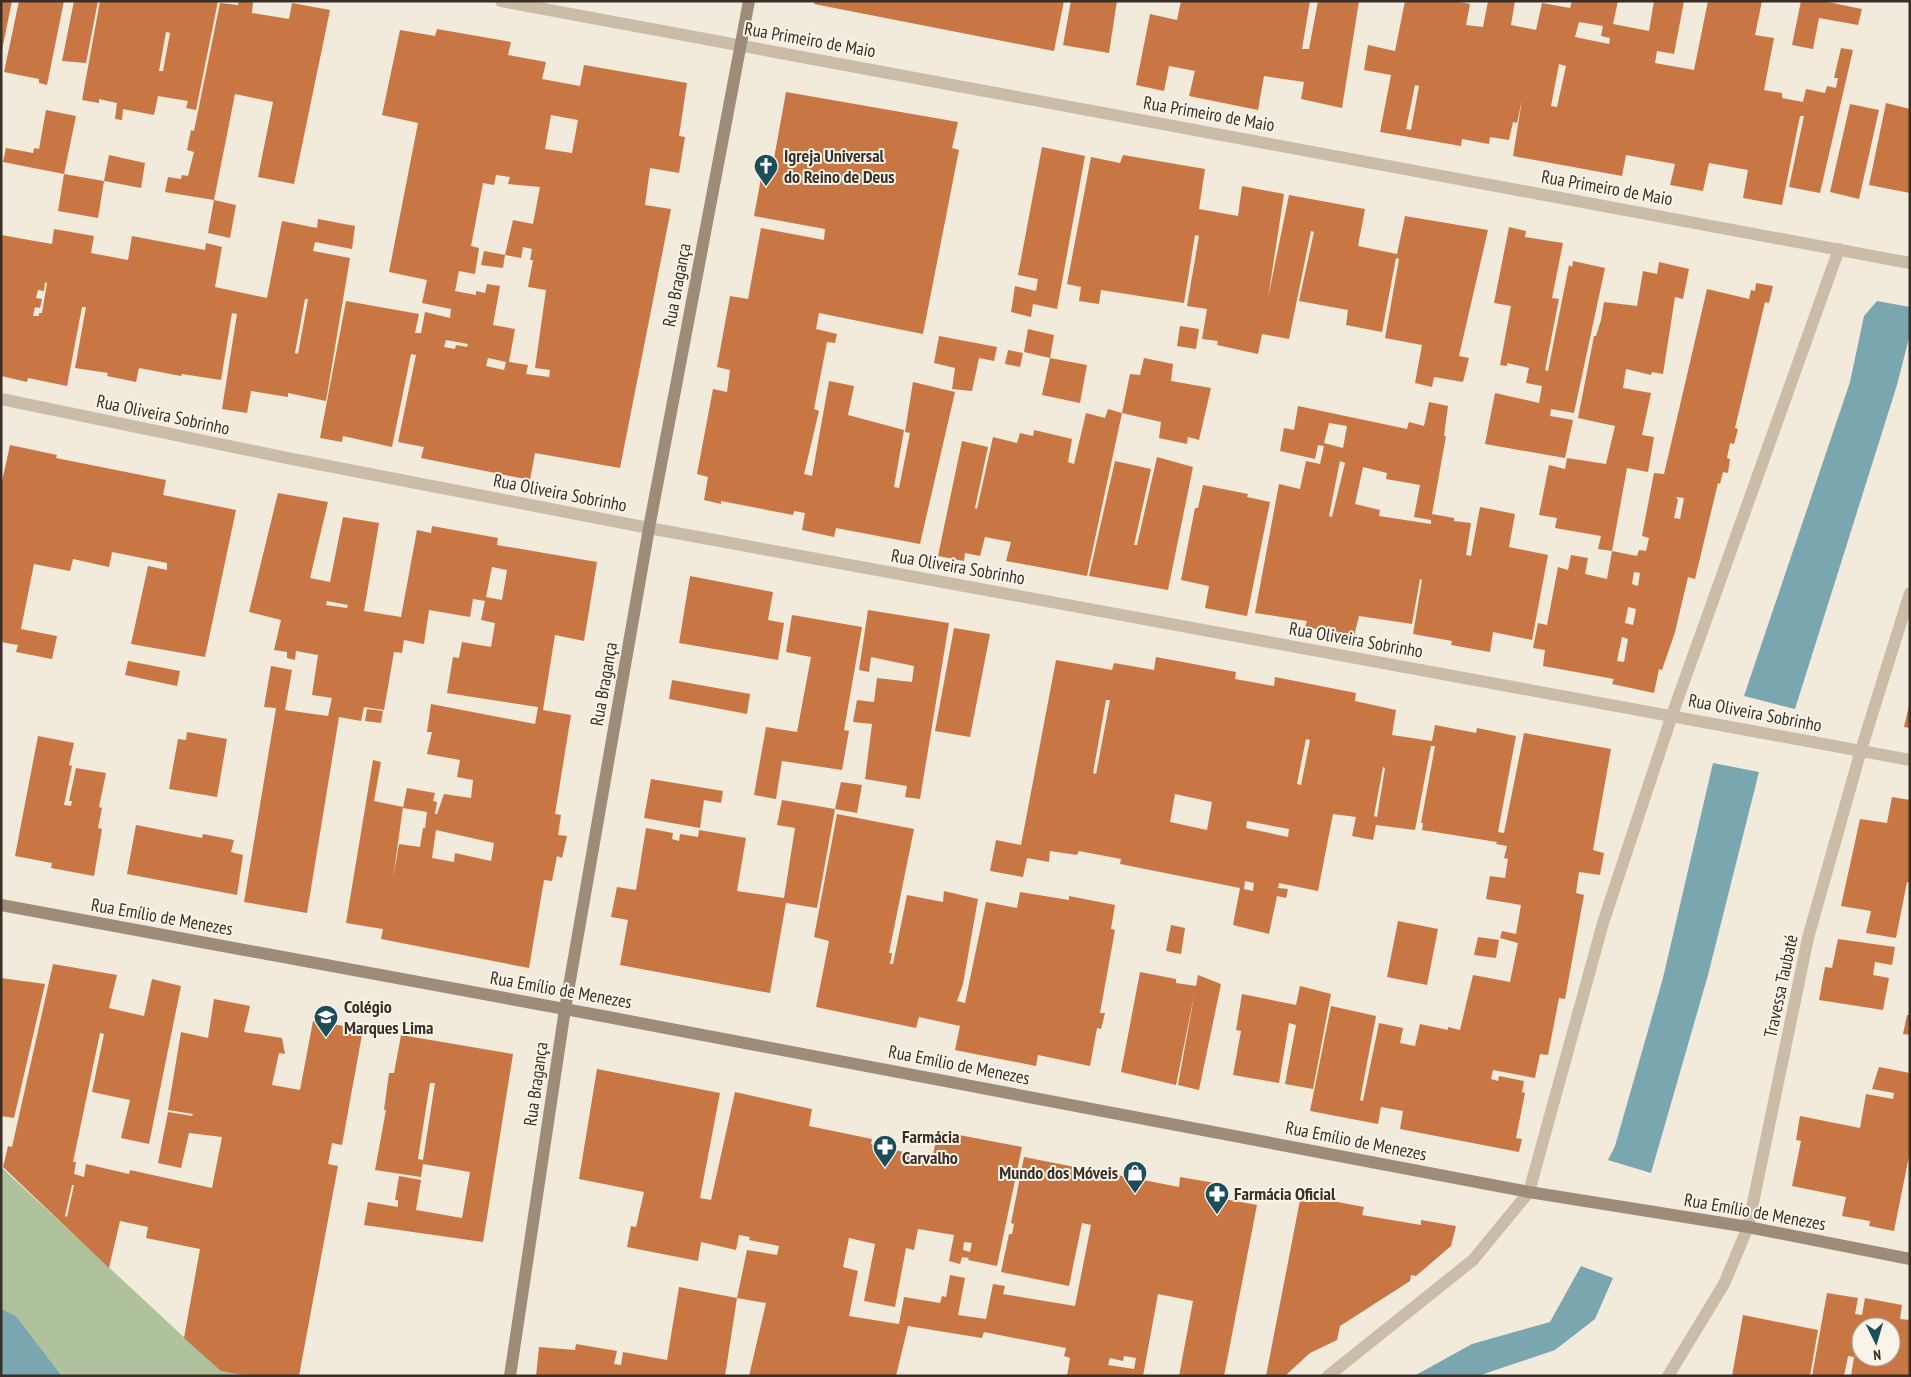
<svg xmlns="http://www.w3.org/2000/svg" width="1911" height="1377" font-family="'PT Sans Narrow',sans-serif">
<rect width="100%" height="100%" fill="#f2ebdc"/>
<polygon fill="#afc29b" points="1,1167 187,1340 249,1376 62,1376 16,1316 1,1311"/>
<g fill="#7aa6b0">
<polygon points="1877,301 1910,307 1910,334 1897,385 1795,709 1744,696 1850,382 1864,316"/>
<polygon points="1713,763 1759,772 1708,975 1651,1173 1608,1160 1615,1146 1663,978"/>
<polygon points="1581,1266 1613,1278 1595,1319 1555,1350 1478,1376 1414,1376 1472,1344 1550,1322"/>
<polygon points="1,1309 16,1316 62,1376 1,1376"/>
</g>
<g fill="#c87644" fill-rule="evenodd">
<polygon points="1,1 12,1 2,50 1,50"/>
<polygon points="19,1 64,1 47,85 39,83 39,79 4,72"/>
<polygon points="74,1 98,1 86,63 62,61"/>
<path d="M100,1h118l-22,109 -10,-2 2,-7 -30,-5 -4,19 -31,-6 -1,11 -7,-1 2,-16 -18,-4v4l-17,-3zM166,32l4,1 -7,38h-4z"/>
<polygon points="239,1 253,2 252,13 289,19 292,3 330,10 294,184 258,177 273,102 235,94 214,200 236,205 230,238 208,233 214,200 165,192 168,177 181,179 182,175 188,176 194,152 187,150 191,130 194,131 220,3 238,5"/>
<polygon points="815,1 1064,1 1054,51 814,4"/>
<polygon points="1071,1 1117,1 1109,53 1063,45"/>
<polygon points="1181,1 1310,1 1302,49 1309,49 1318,1 1359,1 1342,108 1301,99 1304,82 1264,76 1258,110 1189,96 1195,71 1169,66 1164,91 1136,85 1150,14 1177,20"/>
<path d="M1405,1h50l15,3 -4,21 17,2 5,-26h27l-4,24 25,5 6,-27 28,5 2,-7h46l-5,23 36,7 5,-30h30l-10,53 -17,-3 -2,12 39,7 14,-69h54l-7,34 19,3 -10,52 18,3v5l21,4 3,-13 19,4 2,-7 9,2 2,-10h-4l7,-30 12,2 -33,143 -31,-6 15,-71h-4l-18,89 -39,-7 5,-28 -39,-7 -6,28 -33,-6 5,-21 -49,-9 -4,21 -109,-20 9,-56 -5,23 -4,-1 -4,18 -19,-3 -1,7 -27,-5 -1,7 -81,-14 11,-57 -27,-5 4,-25 27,6zM1579,22l24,4 -2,10 9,2 -1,6 -34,-7zM1559,64l7,2 -9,41 -6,-1zM1415,85l4,1 -8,44 -5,-1z"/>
<polygon points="1801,1 1823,1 1862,9 1858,25 1819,18 1813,49 1792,45"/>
<path d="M437,29l74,13 -3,13 38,7 -4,17 38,7 4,-21 103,18 -8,53 6,1 -6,36 -29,-5 -5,37 26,4 -51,259 -85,-15 -5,27 -109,-22 3,-11 -26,-5 18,-87 -5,-1 -19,93 -49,-11 -1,6 -22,-4 26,-137 73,13 -4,19h6l4,-21 25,6 1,-9 -29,-6 5,-23 -38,-8 29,-149 -36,-8 18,-85 35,6zM551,115l27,5 -6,33 -27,-4zM496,175l14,2 -2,7 32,3 -7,37 -20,-4 -8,35 16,3 2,-11 9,2 -2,11h3l-5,27 18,3 -11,78 15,2 -1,7 -23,-3 2,-9 -19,-3 6,-33 -22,-4 7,-39 -13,-2 -2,9 -9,-2v4l-21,-4 4,-20 16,3 4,-26 -8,-2 12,-63 11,2zM446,340l22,4 -1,3 -11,-2 -1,4 -11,-2zM488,358l18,4 -2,8 -18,-4z"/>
<polygon points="786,92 958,122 952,148 959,150 923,334 819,313 816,329 837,334 835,343 827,342 814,409 819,411 804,474 812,476 829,381 854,386 848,415 904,430 894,487 899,488 910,433 905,432 913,382 955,392 920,544 836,528 834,537 802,530 805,513 794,511 793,515 721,501 721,504 704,500 708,477 697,474 713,389 727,392 730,370 717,367 730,296 748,299 761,228 824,240 825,229 754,216 762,173 771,175"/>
<polygon points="1886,103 1910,109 1910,193 1869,185"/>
<polygon points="1850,104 1879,110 1859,199 1830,192"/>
<polygon points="46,110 76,116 64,174 104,181 98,218 58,211 64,174 3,162 6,148 33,153 34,148 39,149"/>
<polygon points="1042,147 1085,156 1057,309 1033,304 1031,317 1011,312 1015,286 1036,291 1038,279 1018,275"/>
<polygon points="109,155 145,163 141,188 104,181"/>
<polygon points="1123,155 1205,169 1199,209 1238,216 1242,186 1284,194 1268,298 1289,195 1365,209 1358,246 1397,254 1405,216 1488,230 1459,356 1469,358 1463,382 1434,377 1432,387 1415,383 1422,345 1385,338 1399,259 1396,258 1382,332 1346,325 1348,310 1299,301 1314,232 1311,231 1289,339 1262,334 1258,354 1217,345 1218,341 1202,339 1207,309 1187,306 1199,236 1195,235 1184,303 1101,290 1099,304 1079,301 1081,287 1067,284 1091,157 1120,163"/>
<path d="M318,219l37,7 -3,23 -37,-7 -2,9 37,7 -24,143 -38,-8v4l-37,-6 -4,22 -25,-4 15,-95 -5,-1 -11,67 -39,-6 -1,2 -42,-8 -3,14 -29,-6 1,-3 -33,-5 11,-61h-4l-15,79 -39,-8 -1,4 -26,-6v-141l51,9 2,-15 40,7 -3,17 37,7 4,-24 73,14 1,-7 16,4 -7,40 52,11 15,-77 35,7zM45,282l2,1 -5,30h-3v3h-6l2,-9 5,1 2,-9 -6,-1 2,-8 6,1zM305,299h3l-10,55 -3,-1z"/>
<polygon points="1509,227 1526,231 1525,237 1563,243 1552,298 1559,299 1545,370 1548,371 1569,265 1572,267 1573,261 1605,268 1574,413 1551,409 1550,416 1573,420 1565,458 1485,444 1495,393 1539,403 1542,386 1526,383 1529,368 1507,363 1507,366 1500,365 1511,306 1494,303"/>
<polygon points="484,251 505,255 503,268 481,265"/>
<path d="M1659,262l30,7 -6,30 -8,-2 -12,77 -11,-2 -1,3 -25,-6 -3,19 28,5 -9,42 12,2 -6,35 -21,-4 -15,83 25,5 2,-6 7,1 3,-13 -7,-2 12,-63 10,1 43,-185 42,10 2,-9 4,1 1,-8 17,3 -4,17 -4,-1 -30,126 3,1 -4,15 -4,-1 -3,15 3,1 -2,14 -5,-1 -3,12 -2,-1 -23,96 -7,-2 -13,55 -13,38 -3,-1 -5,24 -42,-9 2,-5 -71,-13 2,-16 -12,-2 5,-25 9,2 11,-58 10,3 3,-15 17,3 -3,16 22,5 5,-28 -14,-2 3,-13 -46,-8 2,-10 -18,-3 10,-50 16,4 2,-11 39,6 9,-38 -37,-8 16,-82h2l5,-16 3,-18 33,4 6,-35 14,3zM1676,497l8,1 -4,21 -6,-1 4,-18zM1634,572l6,1 -2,13 -6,-2zM1628,607l8,2 -3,16 -8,-2zM1622,637l6,2 -4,23 -7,-1z"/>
<polygon points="1180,326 1199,329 1196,349 1177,346"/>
<polygon points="1028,329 1054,335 1050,358 1024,352"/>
<polygon points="939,336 997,347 994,361 979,358 972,391 952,389 955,368 934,363"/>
<polygon points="1008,350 1023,353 1020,367 1005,364"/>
<polygon points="1050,358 1087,365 1080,403 1042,395"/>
<polygon points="1144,358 1173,364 1171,381 1211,388 1199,440 1188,437 1187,444 1159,438 1161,422 1122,413 1130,374 1140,375"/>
<path d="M1429,402l19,4 -4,30h2l-14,78 22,4v3l17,2 -5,32 5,1 9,-49 35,7 -6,33 39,8 -16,85 -39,-8 -3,20 -39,-7 1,-4 -39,-7 9,-54 -2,-1 -8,45 -53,-8 -5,20 -49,-9 2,-6 -52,-8 24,-129 21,5 6,-28 14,3 4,-18 -6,-1 -3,14 -35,-8 4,-23 10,2 4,-24 109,23 2,-7 15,4zM1329,423l18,3 -4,22 -19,-5zM1340,461l5,2 -13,54 -3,-1zM1363,467l24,6 -1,6 34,6 -6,32 17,3v4l-52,-8 1,-6 -25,-6z"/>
<polygon points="1108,409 1122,413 1087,576 1006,561 1011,542 985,537 980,556 965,553 964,561 938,556 962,441 988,447 975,508 977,509 993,437 1017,443 1020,433 1033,436 1034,430 1072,439 1068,462 1074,464 1086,413 1105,418"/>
<polygon points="10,445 57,455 56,458 166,480 163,495 236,510 205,657 131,644 148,566 167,570 167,563 112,552 109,567 73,559 70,571 34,564 21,629 57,636 52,659 16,652 18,645 1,642 1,486"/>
<polygon points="1157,457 1193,467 1168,590 1089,576 1115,461 1151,469 1134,545 1137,545"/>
<polygon points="1203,485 1248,494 1247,497 1270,502 1247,616 1205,608 1209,586 1181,580 1195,508 1198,508"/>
<path d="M278,493l50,9 -18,76 20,4 13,-65 36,6 -15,88 37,6 16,-87 14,3 1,-7 66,12 -1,7 100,17 -13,79 -29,-6 -12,75 28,5 -16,99 6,1 -3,20 9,1 -5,22 -5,-2 -5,25 -8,-1 -15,88 -148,-29 2,-10 -37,-6 27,-163 8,2 -7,39 29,6 -10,71 6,-34 21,3 3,-19h2l2,-16 -24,-4 4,-20 28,5 -2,8 4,1 -2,12h2l7,-20 27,4 2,-18 -16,-3 3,-17 -33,-6 5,-22h-5l4,-28 104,20 3,-17 -91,-14 6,-36 6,1 3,-16 29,5 4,-24 -14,-3 4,-19 -12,-2 -3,18 -41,-7 -5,34 -20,-4 -2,13 -8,-1 -10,58 -20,-3 -3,14 -22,-4 -32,196 -63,-11 32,-194 -12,-1 7,-41 21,4 -7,40 43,6 4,-18 -20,-3 6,-40 -22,-4 -1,9 -8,-2v-6l-13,-2 7,-30 -32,-8zM492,567l15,3 -5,30 -16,-3zM327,601l21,4 -1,3 -21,-3zM436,830l58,13 -3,18 -36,-8 -1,9 -22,-4z"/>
<polygon points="690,576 773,592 768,620 784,623 778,660 679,643"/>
<polygon points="868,610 949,623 920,799 905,797 907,786 865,779 872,724 853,722 857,700 874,702 877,678 912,682 914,666 871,657 869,672 859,670"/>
<polygon points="792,615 862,627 844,730 849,731 842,770 782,761 776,799 754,795 766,727 797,732 811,657 786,652"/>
<polygon points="954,628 990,634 970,737 935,731"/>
<path d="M1156,657l80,15 -1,7 39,7 1,-9 81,16 -1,8 41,9 -4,25 40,6 3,-16 41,8 1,-5 39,8 -18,96 6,1 20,-100 87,16 -18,101 11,3 -4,22 -21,-3 -3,21 8,2 -19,104 -6,-1 -11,57 -8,-1 -5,24 -42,-8 -2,9 7,2 1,-5 25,5 -2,11 3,1 -9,45 6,1 -3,13 -119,-23 3,-18 -22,-4 -3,17 -68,-13 21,-105 45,10 -16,84 3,1 16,-78 24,5 -3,15 15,3 5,-22 28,6v-3l12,3 13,-55 37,7 8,-39 -18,-5 2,-7 14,3 5,-29 -35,-6 4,-23 15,2 3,-19 -4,-1 3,-12 -11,-2 1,-2 -75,-12 1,-7h-2l14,-77h-4l-16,84 -39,-5 -3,15 -21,-4 4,-19 -23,-3 -15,77 -39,-8 -1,5 10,1 -2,9 -9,-2 -8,38 -36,-9 7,-37 -120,-24 1,-5 -42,-8 -2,4 -27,-4 -1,11 -22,-4 -4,19 -33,-6 6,-31 25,5 35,-185 56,10 2,-7 40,7zM1106,700h4l-14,74 -3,-1zM1306,739l4,1 -9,45 -4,-1zM1383,767l2,1 -8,49 -3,-1zM1175,794l37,8 -5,28 -37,-8zM1247,821l42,8 -1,8 -42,-9zM1245,881l9,2 -1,8 -9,-2z"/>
<polygon points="128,661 180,671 177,686 125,675"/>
<polygon points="672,680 750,694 747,714 669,699"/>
<polygon points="1909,706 1910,706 1910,728 1904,727"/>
<polygon points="367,709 383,711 381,723 365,721"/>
<polygon points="187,732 227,739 217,797 169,789 178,739 186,740"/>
<polygon points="38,736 74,743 69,765 72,766 64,805 71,806 72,801 69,801 76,768 106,773 99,807 102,808 98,828 102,829 94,876 51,868 52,863 15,856"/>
<polygon points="651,779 723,791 721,803 704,800 700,828 644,818"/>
<polygon points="841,782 862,785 857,813 835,809"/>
<polygon points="1892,797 1910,800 1910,883 1907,882 1896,938 1866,933 1871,911 1841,906 1860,819 1887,823"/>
<polygon points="782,800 835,809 817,908 786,903 770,993 620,965 628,920 611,917 617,887 636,890 646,828 673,833 672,839 679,841 680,834 698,837 699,830 746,838 737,891 784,898 795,828 777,825"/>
<polygon points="837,814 914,829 889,953 892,953 890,964 893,964 907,895 943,902 944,891 978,899 963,984 957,1001 965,1003 986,902 1017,908 1020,892 1069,900 1069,896 1115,905 1111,929 1115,930 1100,1013 1105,1013 1101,1029 1097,1028 1090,1066 1038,1055 1036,1066 955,1050 960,1026 919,1017 916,1028 816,1007 829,941 814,937"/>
<polygon points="136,825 202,838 203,834 234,840 231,852 243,855 237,895 127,874"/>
<polygon points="1398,921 1438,929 1427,985 1387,977"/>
<polygon points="1171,925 1185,928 1181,954 1166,951"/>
<polygon points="1478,937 1499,940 1496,958 1474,955"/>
<polygon points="1838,939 1895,947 1892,965 1875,962 1873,975 1889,978 1883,1010 1819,1000 1825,967 1832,968"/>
<path d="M53,964l64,11 -8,33 35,8 8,-37 29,7 -32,158 -28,-6 9,-38 -38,-8 12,-58 -4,-1 -27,129h3l-2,12 10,3 2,-13 43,10 1,-4 82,18 10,-51 -33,-4 -8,35 -23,-5 10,-51 24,4 1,-2 -25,-4 13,-78 27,6 6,-39 36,7 -6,26 38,6 3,16 -6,-1 -7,32 28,5 13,-69 50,8 -21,116 -10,-2 -4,21 10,2 -39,210h-50l-28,-5 -37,-33 16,-89 -54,-11 2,-11 -28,-6 -11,47 -106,-101 5,-21 4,1zM72,1185h2l-7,32 -2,-1z"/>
<polygon points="1140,972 1176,979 1176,983 1196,986 1198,975 1221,984 1199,1090 1178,1085 1195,991 1176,1085 1121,1072"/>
<polygon points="1,978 45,984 14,1118 1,1116"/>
<polygon points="1300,986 1331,994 1313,1089 1285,1084 1296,1025 1289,1023 1279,1083 1233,1075 1241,1031 1236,1030 1242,994 1296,1005"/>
<polygon points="1907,1015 1910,1015 1910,1035 1903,1034"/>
<path d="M401,1035l112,19 -30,188 -119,-17 4,-23 30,5v-7h-3l4,-24 22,4 -5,30 46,8 8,-46 -47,-8 -2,13 -46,-7 11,-60h-2l5,-37h5zM430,1083h5l-12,77 -5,-1z"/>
<polygon points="1879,1067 1910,1073 1910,1151 1894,1231 1869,1226 1870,1221 1842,1216 1846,1197 1792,1186 1801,1141 1796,1140 1800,1116 1860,1128 1866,1094 1893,1099 1894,1093 1872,1089"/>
<path d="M597,1069l123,24 -20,105 11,2 24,-108 77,17 -3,17 63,13 -1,5 61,15 6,-28 84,16 -25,119 -29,-6 1,-2 -7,-1 -2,7 -11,-3 5,-26 -36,-6 -4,21 -8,-2 -11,59 -31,-6 11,-57 -26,-6 -6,29 15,4 -9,45 50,8 5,-27 36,6 2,-7 4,1 4,-22 15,3 -7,37 28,4 7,-35 12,2 -2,8 72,12 16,-81 -9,-2 -13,63 -68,-14 8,-38h3l2,-10 -3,-1 13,-66 61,12 -2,8 17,4 2,-9 77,15 1,-10 35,6 -2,14 44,8 -33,171h-45l14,-75 -35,-7 -15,82h-76l3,-18 -6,-2 2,-8 -82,-16 -2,6 -74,-12 -12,50h-147l17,-73 -29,-5 -12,78h-189l3,-29 36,3 1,-6 41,7 -3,13 7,1 2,-13 44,8 12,-73 58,11 10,-48 30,5 2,-9 -30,-6 1,-3 -11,-2 -3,15 -35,-8 -3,19 -71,-14 4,-21 5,1 8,-35 -65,-13zM964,1242l8,1 -2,9 -7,-2zM1124,1356l12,2 -2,11 -26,-4 2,-7 13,3z"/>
<polygon points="1301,1195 1364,1207 1362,1215 1421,1225 1421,1220 1456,1226 1451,1246 1416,1276 1411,1275 1410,1281 1340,1326 1337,1340 1310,1353 1285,1376 1266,1376"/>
<path d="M1827,1293l31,5 -3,16 7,1 3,-17 37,7 -2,14 10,1v56h-59l3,-19 -6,-1 -4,20h-32zM1861,1327h30v30h-6l-1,4 -29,-5z"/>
<polygon points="1743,1315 1818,1330 1810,1376 1732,1376"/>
</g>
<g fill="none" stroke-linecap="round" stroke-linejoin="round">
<g stroke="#cbbca7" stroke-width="12">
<polyline points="501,1 1910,263"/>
<polyline points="1,399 287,458 649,528 1910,760"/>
<polyline points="1328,1376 1473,1260 1529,1192 1603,923 1672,715 1839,249"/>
<polyline points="1668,1376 1724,1284 1748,1227 1808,938 1861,750 1910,593"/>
</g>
<g stroke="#9f8c78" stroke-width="12">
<polyline points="1,905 608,1017 1529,1192 1748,1227 1910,1259"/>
<polyline points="510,1376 565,1009 649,528 749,1"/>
</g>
</g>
<defs>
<symbol id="church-pin" viewBox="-11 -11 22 30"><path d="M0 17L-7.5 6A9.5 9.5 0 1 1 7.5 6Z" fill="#1c4d5a" stroke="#faf4e8"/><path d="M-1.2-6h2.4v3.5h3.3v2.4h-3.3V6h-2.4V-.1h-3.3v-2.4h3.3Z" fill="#fff"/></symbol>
<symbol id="school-pin" viewBox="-11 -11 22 30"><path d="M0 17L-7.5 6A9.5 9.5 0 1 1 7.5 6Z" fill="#1c4d5a" stroke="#faf4e8"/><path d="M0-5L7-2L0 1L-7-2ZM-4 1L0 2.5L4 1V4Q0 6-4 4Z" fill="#fff"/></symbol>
<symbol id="pharmacy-pin" viewBox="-11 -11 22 30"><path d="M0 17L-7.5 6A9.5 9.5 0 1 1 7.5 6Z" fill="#1c4d5a" stroke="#faf4e8"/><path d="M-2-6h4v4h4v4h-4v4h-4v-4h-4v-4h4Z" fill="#fff"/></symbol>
<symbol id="shop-pin" viewBox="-11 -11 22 30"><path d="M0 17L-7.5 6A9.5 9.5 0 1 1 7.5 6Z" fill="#1c4d5a" stroke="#faf4e8"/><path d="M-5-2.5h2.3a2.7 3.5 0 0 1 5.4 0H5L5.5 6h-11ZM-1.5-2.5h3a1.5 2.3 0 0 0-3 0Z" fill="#fff"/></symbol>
</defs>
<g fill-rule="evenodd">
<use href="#church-pin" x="752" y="152" width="28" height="38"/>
<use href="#school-pin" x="312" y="1003" width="28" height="38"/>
<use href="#pharmacy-pin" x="871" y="1133" width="28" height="38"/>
<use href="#shop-pin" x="1121" y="1159" width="28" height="38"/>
<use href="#pharmacy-pin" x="1203" y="1180" width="28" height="38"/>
</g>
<g text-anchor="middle" stroke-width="4" stroke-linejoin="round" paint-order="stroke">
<g font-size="18" fill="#372f28" stroke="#faf4e8">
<text transform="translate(810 40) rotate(10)" y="6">Rua Primeiro de Maio</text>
<text transform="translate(1209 114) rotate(10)" y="6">Rua Primeiro de Maio</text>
<text transform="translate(1607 188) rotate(10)" y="6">Rua Primeiro de Maio</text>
<text transform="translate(677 285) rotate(-79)" y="6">Rua Bragança</text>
<text transform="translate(163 415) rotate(12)" y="6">Rua Oliveira Sobrinho</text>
<text transform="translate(560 493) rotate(11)" y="6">Rua Oliveira Sobrinho</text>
<text transform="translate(958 567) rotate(10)" y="6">Rua Oliveira Sobrinho</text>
<text transform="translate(1356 640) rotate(10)" y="6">Rua Oliveira Sobrinho</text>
<text transform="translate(604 684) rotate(-80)" y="6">Rua Bragança</text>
<text transform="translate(1755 713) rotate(11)" y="6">Rua Oliveira Sobrinho</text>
<text transform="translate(162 917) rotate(10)" y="6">Rua Emílio de Menezes</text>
<text transform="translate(1781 986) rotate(-78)" y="6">Travessa Taubaté</text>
<text transform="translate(561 990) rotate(10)" y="6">Rua Emílio de Menezes</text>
<text transform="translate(959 1065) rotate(11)" y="6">Rua Emílio de Menezes</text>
<text transform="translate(536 1084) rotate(-82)" y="6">Rua Bragança</text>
<text transform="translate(1356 1141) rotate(11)" y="6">Rua Emílio de Menezes</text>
<text transform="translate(1755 1212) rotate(10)" y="6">Rua Emílio de Menezes</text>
</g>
<g font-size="18" font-weight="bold" fill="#372f28" stroke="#faf4e8" text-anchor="start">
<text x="784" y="162">Igreja Universal<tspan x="784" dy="21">do Reino de Deus</tspan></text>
<text x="344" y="1013">Colégio<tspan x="344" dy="21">Marques Lima</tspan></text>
<text x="902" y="1143">Farmácia<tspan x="902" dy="21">Carvalho</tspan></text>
<text x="1118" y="1179" text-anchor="end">Mundo dos Móveis</text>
<text x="1234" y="1200">Farmácia Oficial</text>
</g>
</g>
<rect width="1911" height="1377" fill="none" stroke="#372f28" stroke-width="5"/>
<g transform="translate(1876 1342) rotate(175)"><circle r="24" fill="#faf4e8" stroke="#aca59b"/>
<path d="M0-4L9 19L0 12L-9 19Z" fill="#1c4d5a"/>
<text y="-8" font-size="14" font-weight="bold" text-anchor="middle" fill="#372f28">N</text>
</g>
</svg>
